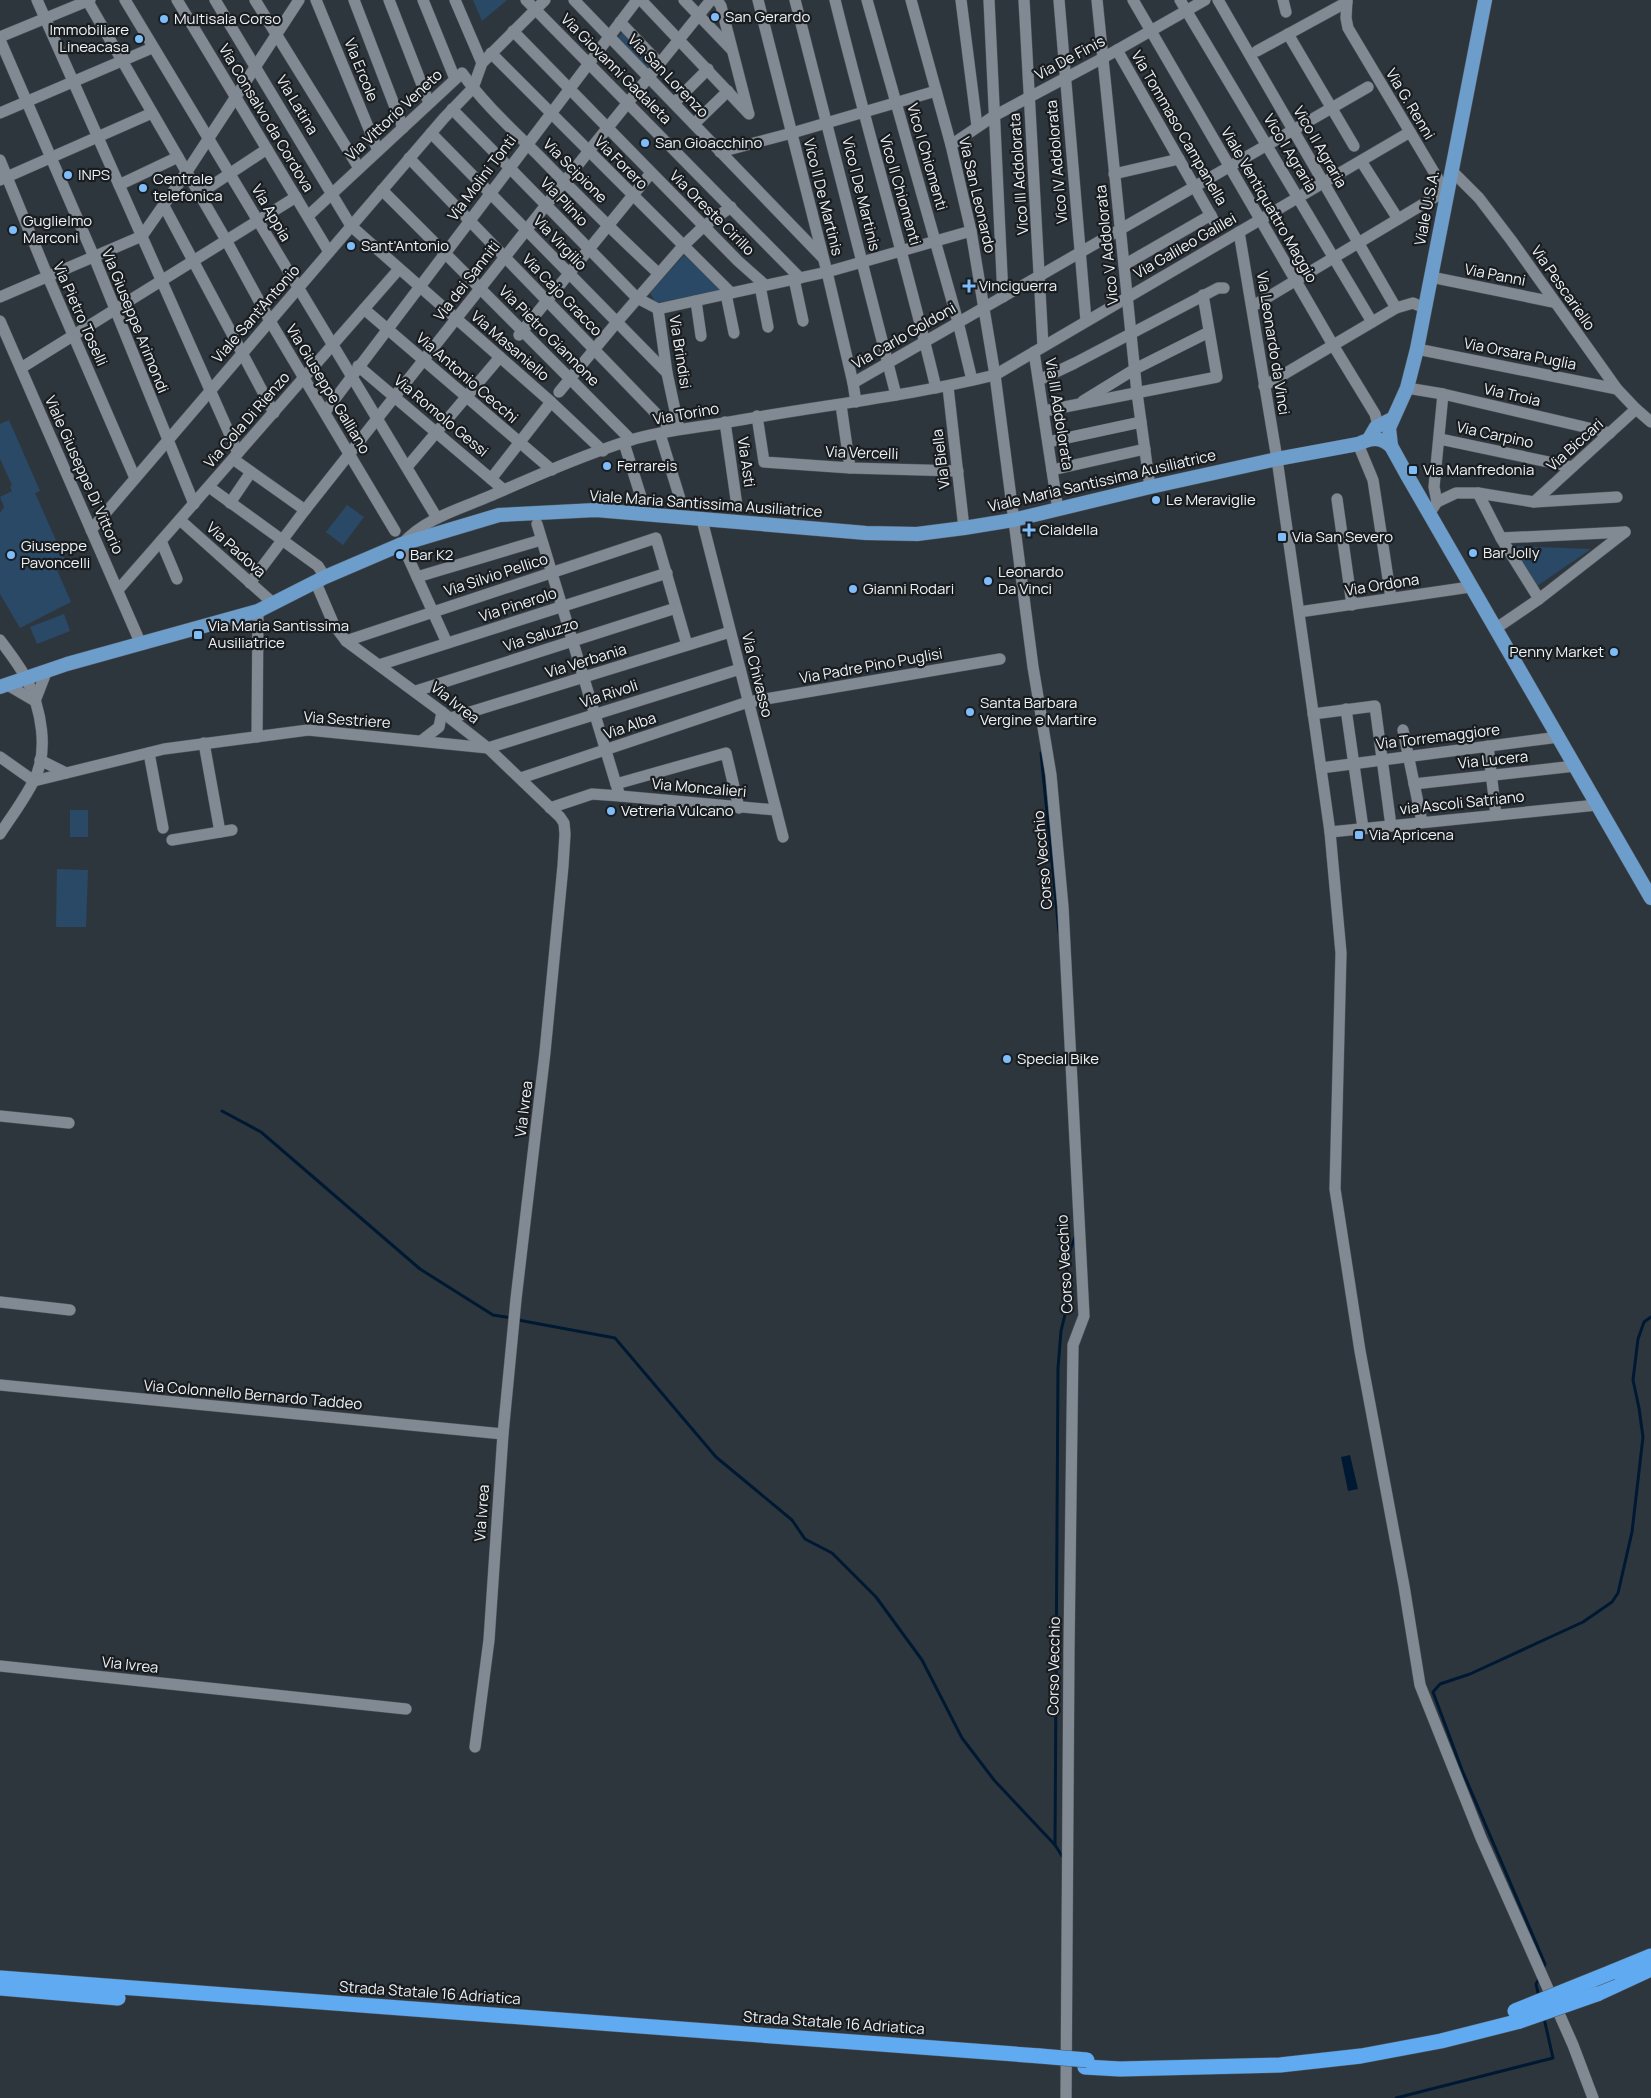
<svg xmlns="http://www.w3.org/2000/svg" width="1651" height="2098" font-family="Manrope,sans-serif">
<rect width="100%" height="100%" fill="#2e363d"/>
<g fill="#294967">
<polygon points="473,0 507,0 482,21"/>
<polygon points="625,30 656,65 649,73 616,39"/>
<polygon points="684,255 720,290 656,303 650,293"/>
<polygon points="9,420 40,491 35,493 67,565 57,570 71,602 20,628 0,594 0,513 4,507 0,497 12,491 10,487 12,485 0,459 0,424"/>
<polygon points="347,505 364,517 343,545 326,532"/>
<polygon points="1513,546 1591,549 1537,586"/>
<polygon points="64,614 70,631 37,644 30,627"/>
<rect x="70" y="810" width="18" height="27"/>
<polygon points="57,869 88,870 86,927 56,927"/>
</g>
<polygon fill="#001933" points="1350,1455 1358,1489 1348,1491 1341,1457"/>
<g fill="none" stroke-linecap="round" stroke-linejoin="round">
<g stroke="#001933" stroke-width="3">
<polyline points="1041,753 1059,932"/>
<polyline points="222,1111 261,1132 420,1269 493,1315 511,1318"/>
<polyline points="518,1320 615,1338 716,1457 792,1520 805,1539 832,1553 876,1597 922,1660 962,1738 994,1780 1055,1845"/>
<polyline points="1062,1856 1055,1845 1058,1368 1061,1331 1068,1302 1066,1279 1068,1256 1075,1237"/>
<polyline points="1543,1969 1545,1964 1462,1770 1433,1692 1440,1684 1470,1674 1583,1622 1612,1602 1618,1593 1632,1532 1643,1437 1639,1408 1633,1380 1638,1339 1644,1322 1651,1317"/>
<polyline points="1539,1997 1536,1984 1540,1977"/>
<polyline points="1396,2098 1553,2058 1544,2018"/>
</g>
<defs>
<g id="minor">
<polyline points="37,0 238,453"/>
<polyline points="87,0 226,240 270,321 395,531"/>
<polyline points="125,0 437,518"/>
<polyline points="177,0 329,252"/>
<polyline points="215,0 351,226 551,402 603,451"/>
<polyline points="255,0 359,168"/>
<polyline points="316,0 378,151"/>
<polyline points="354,0 403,128"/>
<polyline points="389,0 429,103"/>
<polyline points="423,0 455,79"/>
<polyline points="455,0 482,63"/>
<polyline points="526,0 800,278"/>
<polyline points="574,0 823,258"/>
<polyline points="641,0 749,114"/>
<polyline points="684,0 731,49"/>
<polyline points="717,0 721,6 748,111"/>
<polyline points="758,0 827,272 853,383 856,402"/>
<polyline points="795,0 896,395"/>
<path d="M835,0c32,130 70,258 101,388"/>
<polyline points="867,0 958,322 972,380"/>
<polyline points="911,0 951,145 971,231 995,375 1033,667 1051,775 1063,907 1084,1316 1073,1345 1069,1649 1066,2098"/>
<polyline points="961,0 977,126"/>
<polyline points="989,0 1003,297"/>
<polyline points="1024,0 1043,346"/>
<polyline points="1059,0 1086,321"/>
<polyline points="1097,0 1137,393 1150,487"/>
<polyline points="1133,0 1333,345 1375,414 1378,425"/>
<polyline points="1180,0 1372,322"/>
<polyline points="1218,0 1396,308"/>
<polyline points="1283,0 1286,12"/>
<polyline points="620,22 660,64"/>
<polyline points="513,31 738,261 765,285"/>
<polyline points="1288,34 1354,146"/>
<polyline points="0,37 90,0"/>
<polyline points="0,40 94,257 194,504"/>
<polyline points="1117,50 1214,221"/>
<polyline points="1257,51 1347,2"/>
<polyline points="491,53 731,293"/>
<polyline points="674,103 708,69"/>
<polyline points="452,109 637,298 658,309"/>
<polyline points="0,113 152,48"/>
<polyline points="694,124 728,91"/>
<polyline points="431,133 667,373"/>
<polyline points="951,145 994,116 1103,58 1205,0"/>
<polyline points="720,152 792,133 936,91"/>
<polyline points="409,158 672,430"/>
<polyline points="0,160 48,277 135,478"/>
<polyline points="1361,161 1398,219"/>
<polyline points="1451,170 1479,198 1511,240 1617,389 1636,409 1651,422"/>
<polyline points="1114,174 1179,159"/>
<polyline points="0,180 152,113"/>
<polyline points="119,185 178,157"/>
<polyline points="382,190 631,440"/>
<polyline points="199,194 267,149"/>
<polyline points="164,206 274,413"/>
<path d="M308,216l154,-143c22,31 51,57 78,84 39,40 78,79 118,116"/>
<polyline points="1239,232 1277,459 1330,832 1341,953 1335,1189 1360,1351 1404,1586 1420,1685 1481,1838 1573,2045 1593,2098"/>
<polyline points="1124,265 1211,215"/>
<polyline points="1431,277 1553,302"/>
<polyline points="794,279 803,321"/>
<polyline points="760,286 768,327"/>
<polyline points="726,294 734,333"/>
<polyline points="0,297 142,236 186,173 299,0"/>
<polyline points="696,301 701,336"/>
<polyline points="1253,306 1435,197 1447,194 1348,28 1346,18 1347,0"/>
<polyline points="364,309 552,470"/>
<polyline points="658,309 827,272 971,231"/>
<polyline points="658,309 667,373 679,429"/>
<polyline points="0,321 140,642"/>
<polyline points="519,335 651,173"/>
<polyline points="1417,349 1617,389"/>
<polyline points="1034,352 1058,510"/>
<polyline points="358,366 504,490"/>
<polyline points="21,368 296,197"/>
<polyline points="1039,380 1075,363 1218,288 1224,288"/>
<polyline points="853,383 1368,87"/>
<polyline points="1264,386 1396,308 1413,303 1424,308"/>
<polyline points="948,387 964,528"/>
<polyline points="1407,388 1443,394 1610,433"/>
<polyline points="559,392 617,322 683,246 704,226 731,207"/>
<polyline points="1083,401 1135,369 1209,332"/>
<polyline points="841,405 850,468"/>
<polyline points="1044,411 1217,377 1203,295"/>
<polyline points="325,412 637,0"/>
<polyline points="757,416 764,462 850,468 958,471"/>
<polyline points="725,422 737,506"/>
<polyline points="660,434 681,502"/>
<polyline points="1440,439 1572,467"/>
<polyline points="1048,442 1141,422"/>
<polyline points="624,443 642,500"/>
<polyline points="1358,444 1373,480 1391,598"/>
<polyline points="233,459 305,510"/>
<polyline points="407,467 500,357"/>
<polyline points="1052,470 1145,449"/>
<polyline points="491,479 551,402"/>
<polyline points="209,487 318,566 325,577"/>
<polyline points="1478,493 1501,538 1539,599 1625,532"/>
<polyline points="1337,499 1352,605"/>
<polyline points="1437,502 1434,487 1443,394"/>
<polyline points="1534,502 1636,409"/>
<polyline points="230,503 251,472"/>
<polyline points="1429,514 1437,502 1456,493 1478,493 1534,502 1617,497"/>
<polyline points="180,520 273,603"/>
<polyline points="702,520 783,837"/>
<polyline points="537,524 616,784"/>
<polyline points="91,530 444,118 473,88 482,63 545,0"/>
<polyline points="1501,538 1625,532"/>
<polyline points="161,541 177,579"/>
<polyline points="417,577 541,540"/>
<polyline points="250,583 305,510 588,152 711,0"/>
<polyline points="316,583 334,625 346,641 442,712 488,748 560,817 564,823 565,834 563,866 545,1052 516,1299 503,1434 489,1640 475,1747"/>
<polyline points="118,590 399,269"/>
<polyline points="1299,612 1470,587"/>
<polyline points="1495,629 1539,599"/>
<path d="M0,640c9,12 19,25 26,38 15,30 24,74 7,104 -9,18 -22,35 -33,52"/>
<polyline points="346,641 656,538 687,645"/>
<path d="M447,643l-45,-99c23,-26 58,-35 88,-48 46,-20 93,-41 141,-56 30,-9 62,-12 93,-17 90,-17 182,-26 271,-48l415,-243"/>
<polyline points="379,665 667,573"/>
<polyline points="6,684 35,701"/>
<polyline points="416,691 676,608"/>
<polyline points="35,701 47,670"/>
<polyline points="1346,709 1363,828"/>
<polyline points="1313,714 1375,706 1391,826"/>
<polyline points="451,718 730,632"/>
<polyline points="1403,730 1422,822"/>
<polyline points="257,737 258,611"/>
<polyline points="421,741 439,727 442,712"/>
<polyline points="204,743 220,832"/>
<polyline points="1488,746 1496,815"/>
<polyline points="149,753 163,828"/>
<polyline points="0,757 34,781"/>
<polyline points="40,760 66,773"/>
<polyline points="1321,768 1559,737"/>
<polyline points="521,778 748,702 1000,659"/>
<polyline points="34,781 164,749 308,730 488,748 740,669"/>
<polyline points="1414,784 1575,766"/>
<polyline points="620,796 776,810"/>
<polyline points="550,808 592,794 620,796 616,784 726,753 739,808"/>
<polyline points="1330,832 1597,805"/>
<polyline points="172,840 232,830"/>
<polyline points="0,1116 69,1123"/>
<polyline points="0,1302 70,1310"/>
<polyline points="0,1385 503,1434"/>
<polyline points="0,1666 406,1709"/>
</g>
<g id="major">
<polyline points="1485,0 1417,349 1407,388 1389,428 1391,446 1407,475 1651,898"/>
<polyline points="1369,439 1376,427 1392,419"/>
<path d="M0,687l67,-23 191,-53 67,-34 77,-33 97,-29 97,-5 270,23 51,1 47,-6 49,-8 137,-33 127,-28 81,-15c13,-6 21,-8 33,2"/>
</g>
<g id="highway">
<polyline points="1612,1972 1651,1956"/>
<polyline points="0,1978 1040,2056"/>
<polyline points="0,1988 118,1998"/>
<polyline points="1597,1994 1651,1969"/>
<polyline points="1085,2067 1120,2069 1280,2065 1361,2056 1441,2041 1520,2021"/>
</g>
</defs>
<use href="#minor" stroke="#4f545a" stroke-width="12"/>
<use href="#major" stroke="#4f545a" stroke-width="15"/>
<use href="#highway" stroke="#4f545a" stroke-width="16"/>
<use href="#minor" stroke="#818992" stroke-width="11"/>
<use href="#major" stroke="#6d9dca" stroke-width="14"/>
<use href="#highway" stroke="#5faaf0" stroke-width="15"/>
<defs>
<g id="highway-bridge">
<polyline points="1515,2011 1612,1972"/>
<polyline points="1520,2021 1597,1994"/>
<polyline points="1040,2056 1087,2060"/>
</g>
</defs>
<use href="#highway-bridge" stroke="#4f545a" stroke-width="16" stroke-linecap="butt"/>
<use href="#highway-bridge" stroke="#5faaf0" stroke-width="15"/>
</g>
<g fill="#7ebdf9" stroke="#191d20" stroke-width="2">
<circle cx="715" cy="17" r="5"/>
<circle cx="164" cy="19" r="5"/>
<circle cx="139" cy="39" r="5"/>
<circle cx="645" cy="143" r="5"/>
<circle cx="68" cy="175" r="5"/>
<circle cx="143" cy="188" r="5"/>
<circle cx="13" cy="230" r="5"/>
<circle cx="351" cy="246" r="5"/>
<path d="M966.5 278.5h5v5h5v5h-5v5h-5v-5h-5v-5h5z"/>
<circle cx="607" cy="466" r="5"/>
<rect x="1408" y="465" width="10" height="10" rx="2.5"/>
<circle cx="1156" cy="500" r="5"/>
<path d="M1026.5 522.5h5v5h5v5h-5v5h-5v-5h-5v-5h5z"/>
<rect x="1277" y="532" width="10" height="10" rx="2.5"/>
<circle cx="1473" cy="553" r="5"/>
<circle cx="11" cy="555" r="5"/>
<circle cx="400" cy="555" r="5"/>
<circle cx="988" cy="581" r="5"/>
<circle cx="853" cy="589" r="5"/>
<rect x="193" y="630" width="10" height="10" rx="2.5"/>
<circle cx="1614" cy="652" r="5"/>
<circle cx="970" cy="712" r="5"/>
<circle cx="611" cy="811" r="5"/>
<rect x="1354" y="830" width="10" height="10" rx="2.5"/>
<circle cx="1007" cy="1059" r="5"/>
</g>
<g text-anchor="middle" stroke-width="4.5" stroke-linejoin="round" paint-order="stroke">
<g font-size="15" fill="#edf2f6" stroke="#191d20" text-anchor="start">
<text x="725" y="22">San Gerardo</text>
<text x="174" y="24">Multisala Corso</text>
<text x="129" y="35" text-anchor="end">Immobiliare<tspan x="129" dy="17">Lineacasa</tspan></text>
<text x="655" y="148">San Gioacchino</text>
<text x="78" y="180">INPS</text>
<text x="153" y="184">Centrale<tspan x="153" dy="17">telefonica</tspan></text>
<text x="23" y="226">Guglielmo<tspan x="23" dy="17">Marconi</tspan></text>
<text x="361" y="251">Sant'Antonio</text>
<text x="979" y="291">Vinciguerra</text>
<text x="617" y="471">Ferrareis</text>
<text x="1423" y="475">Via Manfredonia</text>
<text x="1166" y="505">Le Meraviglie</text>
<text x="1039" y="535">Cialdella</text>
<text x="1292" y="542">Via San Severo</text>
<text x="21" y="551">Giuseppe<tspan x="21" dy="17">Pavoncelli</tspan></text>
<text x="1483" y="558">Bar Jolly</text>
<text x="410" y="560">Bar K2</text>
<text x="998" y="577">Leonardo<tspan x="998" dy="17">Da Vinci</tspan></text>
<text x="863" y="594">Gianni Rodari</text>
<text x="208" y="631">Via Maria Santissima<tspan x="208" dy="17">Ausiliatrice</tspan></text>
<text x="1604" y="657" text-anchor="end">Penny Market</text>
<text x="980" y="708">Santa Barbara<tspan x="980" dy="17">Vergine e Martire</tspan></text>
<text x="621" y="816">Vetreria Vulcano</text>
<text x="1369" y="840">Via Apricena</text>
<text x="1017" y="1064">Special Bike</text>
</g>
<g font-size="15" fill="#edf2f6" stroke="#191d20">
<text transform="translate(1070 58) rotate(-28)" y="5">Via De Finis</text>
<text transform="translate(616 69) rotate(45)" y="5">Via Giovanni Gadaleta</text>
<text transform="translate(361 70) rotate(68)" y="5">Via Ercole</text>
<text transform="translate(668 76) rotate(46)" y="5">Via San Lorenzo</text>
<text transform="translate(1410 104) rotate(59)" y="5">Via G. Renni</text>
<text transform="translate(297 105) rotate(59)" y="5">Via Latina</text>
<text transform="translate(394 115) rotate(-43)" y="5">Via Vittorio Veneto</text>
<text transform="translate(266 118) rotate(59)" y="5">Via Consalvo da Cordova</text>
<text transform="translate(1179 128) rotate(60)" y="5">Via Tommaso Campanella</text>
<text transform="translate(1320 147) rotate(60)" y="5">Vico II Agraria</text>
<text transform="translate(1290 153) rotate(59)" y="5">Vico I Agraria</text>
<text transform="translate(927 157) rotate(74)" y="5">Vico I Chiomenti</text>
<text transform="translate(1057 162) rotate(-95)" y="5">Vico IV Addolorata</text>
<text transform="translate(621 163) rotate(45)" y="5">Via Forero</text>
<text transform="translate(575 171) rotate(45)" y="5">Via Scipione</text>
<text transform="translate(1019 174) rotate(-94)" y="5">Vico III Addolorata</text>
<text transform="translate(482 178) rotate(-53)" y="5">Via Molini Tonti</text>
<text transform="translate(900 190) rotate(74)" y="5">Vico II Chiomenti</text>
<text transform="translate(861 194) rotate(76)" y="5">Vico I De Martinis</text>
<text transform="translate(977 195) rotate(77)" y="5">Via San Leonardo</text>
<text transform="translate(823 197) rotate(76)" y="5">Vico II De Martinis</text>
<text transform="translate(564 202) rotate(46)" y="5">Via Plinio</text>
<text transform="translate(1269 205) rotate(60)" y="5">Viale Ventiquattro Maggio</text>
<text transform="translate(1427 208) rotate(-79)" y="5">Viale U.S.A.</text>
<text transform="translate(271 213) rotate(60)" y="5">Via Appia</text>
<text transform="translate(712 213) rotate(45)" y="5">Via Oreste Cirillo</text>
<text transform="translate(560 243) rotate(46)" y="5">Via Virgilio</text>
<text transform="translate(1107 245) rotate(-96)" y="5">Vico V Addolorata</text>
<text transform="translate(1185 246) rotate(-30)" y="5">Via Galileo Galilei</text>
<text transform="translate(1495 275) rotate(11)" y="5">Via Panni</text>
<text transform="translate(467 281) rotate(-52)" y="5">Via dei Sanniti</text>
<text transform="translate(1563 288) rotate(55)" y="5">Via Pescariello</text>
<text transform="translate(562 295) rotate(46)" y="5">Via Cajo Gracco</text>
<text transform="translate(80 314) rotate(66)" y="5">Via Pietro Toselli</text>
<text transform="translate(256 314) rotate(-49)" y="5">Viale Sant'Antonio</text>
<text transform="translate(135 321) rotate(68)" y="5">Via Giuseppe Arimondi</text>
<text transform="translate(549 336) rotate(45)" y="5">Via Pietro Giannone</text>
<text transform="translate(904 336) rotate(-30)" y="5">Via Carlo Goldoni</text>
<text transform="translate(1273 343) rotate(81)" y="5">Via Leonardo da Vinci</text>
<text transform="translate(510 346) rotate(41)" y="5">Via Masaniello</text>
<text transform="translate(680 352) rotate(81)" y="5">Via Brindisi</text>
<text transform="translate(1520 354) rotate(11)" y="5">Via Orsara Puglia</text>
<text transform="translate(467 378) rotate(41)" y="5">Via Antonio Cecchi</text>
<text transform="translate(328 389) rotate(59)" y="5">Via Giuseppe Galliano</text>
<text transform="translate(1512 395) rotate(13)" y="5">Via Troia</text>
<text transform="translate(686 414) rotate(-10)" y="5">Via Torino</text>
<text transform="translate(1059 414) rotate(81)" y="5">Via III Addolorata</text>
<text transform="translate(441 416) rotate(40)" y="5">Via Romolo Gessi</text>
<text transform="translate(247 420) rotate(-49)" y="5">Via Cola Di Rienzo</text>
<text transform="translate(1495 435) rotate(12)" y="5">Via Carpino</text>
<text transform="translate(1575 445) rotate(-42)" y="5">Via Biccari</text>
<text transform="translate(862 453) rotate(2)" y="5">Via Vercelli</text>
<text transform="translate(941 459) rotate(-97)" y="5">Via Biella</text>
<text transform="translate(746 462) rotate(82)" y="5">Via Asti</text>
<text transform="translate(84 475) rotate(66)" y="5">Viale Giuseppe Di Vittorio</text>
<text transform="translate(1102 481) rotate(-13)" y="5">Viale Maria Santissima Ausiliatrice</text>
<text transform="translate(706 504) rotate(4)" y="5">Viale Maria Santissima Ausiliatrice</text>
<text transform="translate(236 550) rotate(42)" y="5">Via Padova</text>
<text transform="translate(496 575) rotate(-18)" y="5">Via Silvio Pellico</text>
<text transform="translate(1382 585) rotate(-9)" y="5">Via Ordona</text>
<text transform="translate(518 605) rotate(-18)" y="5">Via Pinerolo</text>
<text transform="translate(541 635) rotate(-18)" y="5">Via Saluzzo</text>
<text transform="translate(586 661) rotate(-17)" y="5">Via Verbania</text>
<text transform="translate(871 666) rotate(-10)" y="5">Via Padre Pino Puglisi</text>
<text transform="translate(757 675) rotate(76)" y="5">Via Chivasso</text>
<text transform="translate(609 694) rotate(-18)" y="5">Via Rivoli</text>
<text transform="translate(455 703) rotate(38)" y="5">Via Ivrea</text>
<text transform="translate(347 720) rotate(4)" y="5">Via Sestriere</text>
<text transform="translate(630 726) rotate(-19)" y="5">Via Alba</text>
<text transform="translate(1438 737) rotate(-7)" y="5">Via Torremaggiore</text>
<text transform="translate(1493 760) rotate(-6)" y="5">Via Lucera</text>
<text transform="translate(699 788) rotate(5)" y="5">Via Moncalieri</text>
<text transform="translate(1462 803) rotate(-6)" y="5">via Ascoli Satriano</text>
<text transform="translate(1043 860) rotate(-95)" y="5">Corso Vecchio</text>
<text transform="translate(524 1109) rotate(-83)" y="5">Via Ivrea</text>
<text transform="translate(1065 1264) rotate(-93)" y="5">Corso Vecchio</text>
<text transform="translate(253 1395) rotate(5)" y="5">Via Colonnello Bernardo Taddeo</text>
<text transform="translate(482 1513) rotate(-86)" y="5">Via Ivrea</text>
<text transform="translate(130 1665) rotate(6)" y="5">Via Ivrea</text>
<text transform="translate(1054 1666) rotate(-89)" y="5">Corso Vecchio</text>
<text transform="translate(430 1993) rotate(4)" y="5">Strada Statale 16 Adriatica</text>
<text transform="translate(834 2023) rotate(4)" y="5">Strada Statale 16 Adriatica</text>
</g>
</g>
</svg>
